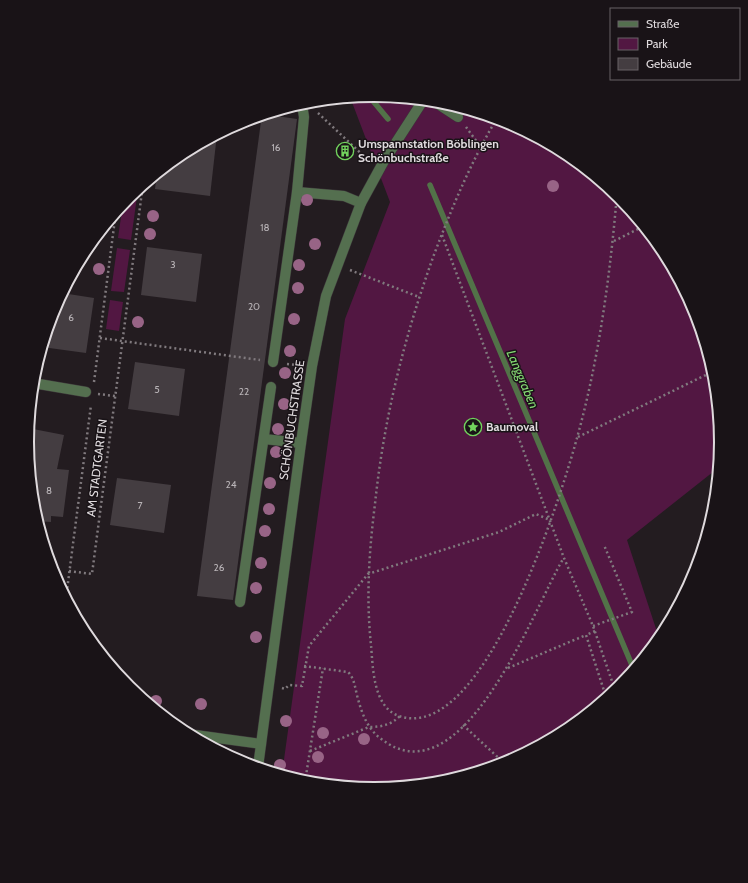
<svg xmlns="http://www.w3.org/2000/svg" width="748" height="883" font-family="Cabin,sans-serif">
<rect width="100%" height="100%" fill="#231c20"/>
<g fill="#521742">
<path d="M374,95l68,6 65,20 60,32 53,43 43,53 32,60 19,65 7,68 -3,26 -91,72 32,98c-13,16 -25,35 -40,49 -89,85 -219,123 -337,87l63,-455 45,-117 -40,-105z"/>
<polygon points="138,189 131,240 118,238 123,203"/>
<polygon points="117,248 130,250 124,292 111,291"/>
<polygon points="110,300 123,302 119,331 106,329"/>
</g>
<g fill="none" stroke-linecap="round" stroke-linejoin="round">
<g stroke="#527248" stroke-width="5.5">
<polyline points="368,95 388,119"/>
<polyline points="430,185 634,670"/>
</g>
</g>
<g fill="#443d41">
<polygon points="262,114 297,119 233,600 197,596"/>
<polygon points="217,134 210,196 155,189 157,173 181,153"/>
<polygon points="147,247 202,254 196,302 141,295"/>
<polygon points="62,293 94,298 86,353 42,347 54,308"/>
<polygon points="135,362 185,369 179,416 128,409"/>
<polygon points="28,428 64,435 57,469 69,470 63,517 51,516 51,522 37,521 34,509 27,441"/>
<polygon points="117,478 171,485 164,533 110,525"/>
</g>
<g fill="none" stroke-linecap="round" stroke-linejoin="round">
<defs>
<g id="minor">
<polyline points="432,100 458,117"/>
<polyline points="297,192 344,196 361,203"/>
<polyline points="273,362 297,192 304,117 302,104"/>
<polyline points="33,383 86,392"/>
<polyline points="264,439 301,443"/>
<polyline points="240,602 271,387"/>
<polyline points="188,734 261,744"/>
<polyline points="258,767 301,443 312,366 326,296 361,203 384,161 424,99"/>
</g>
</defs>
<use href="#minor" stroke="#3d373a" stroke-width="11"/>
<g stroke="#807a7e" stroke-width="2.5" stroke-dasharray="2 3" stroke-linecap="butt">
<polyline points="318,113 368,160"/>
<path d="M497,118c-26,44 -44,87 -62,134 -30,82 -51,165 -60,252 -6,47 -9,94 -4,141 2,23 2,62 28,71 85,29 162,-220 178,-278 22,-79 33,-162 40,-244"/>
<polyline points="466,127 480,146"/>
<polyline points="442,235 564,558 593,626 615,690"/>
<polyline points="614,241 644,226"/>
<polyline points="350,270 419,297"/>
<polyline points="100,338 260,360"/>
<polyline points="287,364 298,365"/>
<polyline points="94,382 116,211"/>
<polyline points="98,394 115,396"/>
<polyline points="578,437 714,371"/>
<polyline points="69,571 92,574 143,184"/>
<polyline points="66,598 91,405"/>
<polyline points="593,626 632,612 604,545"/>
<polyline points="595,631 586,635 606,697"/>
<path d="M304,666l44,6c7,7 7,17 10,27 4,15 10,30 22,39 82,66 154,-130 183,-179"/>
<polyline points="508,668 586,635"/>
<polyline points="282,688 285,689 289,685 302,686 309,646 368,574 499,532 536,514 550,520"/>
<polyline points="463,725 504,763"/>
<path d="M310,751l59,-24c12,0 22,-2 31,-11"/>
<polyline points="305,782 323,668"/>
</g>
<use href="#minor" stroke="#546f4f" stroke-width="10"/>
</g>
<g fill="#986486">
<circle cx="553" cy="186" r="6"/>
<circle cx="307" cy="200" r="6"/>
<circle cx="153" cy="216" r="6"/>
<circle cx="150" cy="234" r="6"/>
<circle cx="315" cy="244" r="6"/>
<circle cx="299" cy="265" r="6"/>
<circle cx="99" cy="269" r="6"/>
<circle cx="298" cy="288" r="6"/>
<circle cx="294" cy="319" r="6"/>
<circle cx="138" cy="322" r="6"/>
<circle cx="290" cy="351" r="6"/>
<circle cx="285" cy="373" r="6"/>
<circle cx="284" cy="404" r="6"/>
<circle cx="278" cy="429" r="6"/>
<circle cx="276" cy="452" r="6"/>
<circle cx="270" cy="483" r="6"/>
<circle cx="269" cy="509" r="6"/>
<circle cx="265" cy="531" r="6"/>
<circle cx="261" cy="563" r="6"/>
<circle cx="256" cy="588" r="6"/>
<circle cx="256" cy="637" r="6"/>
<circle cx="156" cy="701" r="6"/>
<circle cx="201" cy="704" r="6"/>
<circle cx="286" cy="721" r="6"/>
<circle cx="323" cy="733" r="6"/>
<circle cx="364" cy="739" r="6"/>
<circle cx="318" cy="757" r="6"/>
<circle cx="280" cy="765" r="6"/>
</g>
<defs>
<symbol id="building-ring" viewBox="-11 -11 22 22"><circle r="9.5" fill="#191317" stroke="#72d25d" stroke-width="1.5"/><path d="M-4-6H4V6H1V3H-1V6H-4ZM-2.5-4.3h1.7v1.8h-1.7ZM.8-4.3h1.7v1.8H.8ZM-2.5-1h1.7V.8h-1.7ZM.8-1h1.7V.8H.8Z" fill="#72d25d"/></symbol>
<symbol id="sight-ring" viewBox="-11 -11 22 22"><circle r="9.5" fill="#191317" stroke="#72d25d" stroke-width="1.5"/><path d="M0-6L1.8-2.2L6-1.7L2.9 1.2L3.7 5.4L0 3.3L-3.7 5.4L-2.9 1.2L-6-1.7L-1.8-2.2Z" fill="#72d25d"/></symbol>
</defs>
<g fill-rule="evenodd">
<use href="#building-ring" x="335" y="141" width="20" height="20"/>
<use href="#sight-ring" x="463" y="417" width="20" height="20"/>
</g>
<g text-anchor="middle" stroke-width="3" stroke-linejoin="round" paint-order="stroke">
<g font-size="10" fill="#b8b3b6">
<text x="276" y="151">16</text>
<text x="265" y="231">18</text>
<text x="173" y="268">3</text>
<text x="254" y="310">20</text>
<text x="71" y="321">6</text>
<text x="157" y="393">5</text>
<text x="244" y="395">22</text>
<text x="231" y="488">24</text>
<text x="49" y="494">8</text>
<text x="140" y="509">7</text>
<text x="219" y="571">26</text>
</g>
<g font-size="12" font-weight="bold" fill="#dfdadd" stroke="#191317" text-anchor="start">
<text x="358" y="148">Umspannstation Böblingen<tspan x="358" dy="14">Schönbuchstraße</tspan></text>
<text x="486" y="431">Baumoval</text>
</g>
<g font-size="12" fill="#dfdadd" stroke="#191317">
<text transform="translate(292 420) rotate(-82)" y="4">SCHÖNBUCHSTRASSE</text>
<text transform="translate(97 468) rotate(-83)" y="4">AM STADTGARTEN</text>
</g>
<g font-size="13" font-style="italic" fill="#86da74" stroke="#191317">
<text transform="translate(523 379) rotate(67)" y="5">Langgraben</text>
</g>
</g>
<path d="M0 0H748V883H0ZM34 442a340 340 0 1 1 680 0a340 340 0 1 1-680 0Z" fill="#191317" fill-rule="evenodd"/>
<path fill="none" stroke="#dfdadd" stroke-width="2" d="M34 442a340 340 0 1 1 680 0a340 340 0 1 1-680 0Z"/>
<rect x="610" y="8" width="130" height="72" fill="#191317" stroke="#686366"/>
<rect x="618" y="21" width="20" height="6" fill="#546f4f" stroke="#686366"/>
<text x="646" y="28" font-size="12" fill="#dfdadd">Straße</text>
<rect x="618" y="38" width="20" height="12" fill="#521742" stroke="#686366"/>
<text x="646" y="48" font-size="12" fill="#dfdadd">Park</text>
<rect x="618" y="58" width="20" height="12" fill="#443d41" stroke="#686366"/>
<text x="646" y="68" font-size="12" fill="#dfdadd">Gebäude</text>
</svg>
